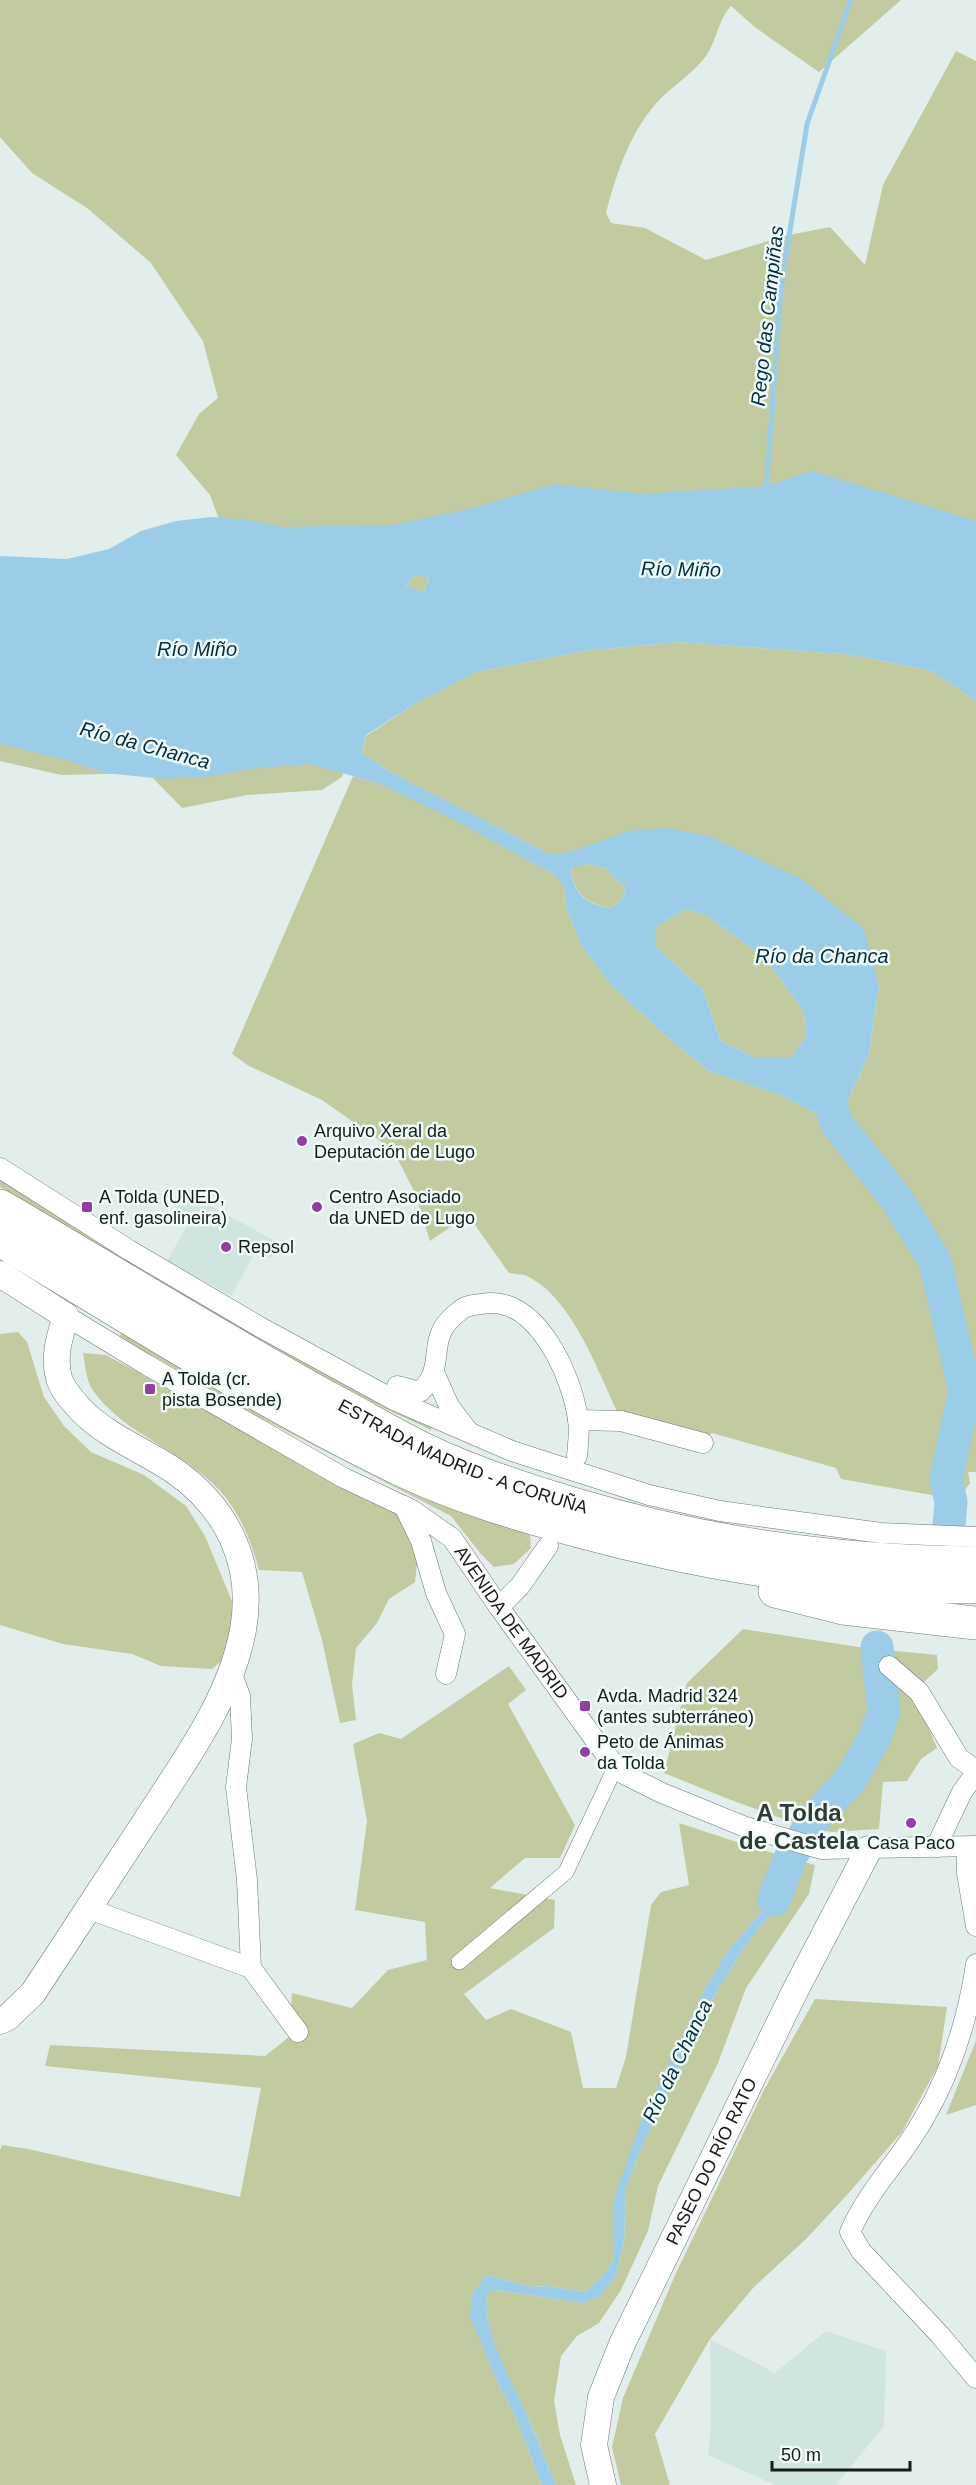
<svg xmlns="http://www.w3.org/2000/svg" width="976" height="2485" font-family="Arial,sans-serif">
<rect width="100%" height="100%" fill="#e2eeeb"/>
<g fill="#d0e5df">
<polygon points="185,1192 279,1243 270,1258 256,1251 231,1296 167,1261 192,1217 176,1208"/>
<polygon points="826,2331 886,2351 884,2426 836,2485 775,2485 708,2455 711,2425 710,2339 775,2373"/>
</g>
<g fill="#c1cb9f">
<path d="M0,0h901l-82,72 -63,-44 -25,-22c-13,14 -14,34 -25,50 -11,15 -30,28 -44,41 -31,32 -45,74 -56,116l5,10 34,5 61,32 78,-24 46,-9 35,38 18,-80 73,-134 20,10v467l-749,13 -17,-46 -34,-40 23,-41 19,-16 -15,-57 -52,-78 -64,-55 -55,-35 -32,-36z"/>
<polygon points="415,575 429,578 424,592 406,586"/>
<path d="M678,642l176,13 78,16 44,30v771h-8l2,11 -10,14 -23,-1 -96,-17 -5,-11 -124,-35 -7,5 -88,-27c-20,-42 -45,-113 -90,-135 -5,-2 -12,-2 -18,-3l-41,-58 -38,26 -16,-50 -21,-41 -71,-50 -73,-34 -17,-12 121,-278 25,7 70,33 107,59 9,10 2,22 14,36 31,42 53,49 45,37 71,24 57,29 32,-70 10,-68 -287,-141 -27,9h-16l-155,-80 -33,-21 5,-17 50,-33 60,-31 108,-21z"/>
<polygon points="0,707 350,757 342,777 322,790 247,795 182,808 148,773 61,775 0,761"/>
<path d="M589,864l18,5 19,20 -5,11 -9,8c-26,-3 -40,-16 -41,-42z"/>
<polygon points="686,909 706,915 765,958 804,1012 807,1035 792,1057 753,1057 721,1041 703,990 656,947 656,927"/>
<polygon points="0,1177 432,1426 431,1430 339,1387 156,1282 0,1187"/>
<polygon points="123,1329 436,1496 530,1535 531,1548 514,1564 494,1567 481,1554 451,1516 255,1415 120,1337"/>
<polygon points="18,1332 27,1342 44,1397 64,1426 91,1452 144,1475 186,1506 205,1536 236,1611 226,1657 212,1669 161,1666 132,1654 63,1644 0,1625 0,1334"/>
<path d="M83,1353l23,2 315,169 -6,58 -26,17 -12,24 -21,25 -4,37 4,35 -16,3 -18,-83 -20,-68 -43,-2c-7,-26 -16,-49 -32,-71 -35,-46 -105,-64 -135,-110 -6,-9 -7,-26 -9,-36z"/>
<polygon points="743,1629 865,1648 937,1655 938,1669 913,1692 937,1748 921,1759 907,1781 883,1782 879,1829 831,1832 786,1820 731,1800 664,1773 687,1683"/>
<polygon points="509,1666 526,1690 508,1704 575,1825 560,1858 525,1858 490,1888 555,1900 554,1928 464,1994 486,2020 511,2009 571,2032 583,2088 616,2088 626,2057 651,1905 661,1892 689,1885 679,1823 755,1848 787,1857 761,1912 725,1955 704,1991 679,2047 663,2074 614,2199 614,2259 604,2274 585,2292 548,2286 532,2287 486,2275 472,2294 471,2317 497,2381 516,2418 542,2485 0,2485 0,2150 2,2145 28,2149 240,2197 261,2088 45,2066 50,2045 265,2056 289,2037 292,1993 352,2008 388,1970 427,1960 425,1922 355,1910 367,1821 353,1744 379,1733 401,1739"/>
<path d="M793,1859l22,6 -6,29 -63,94 -28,75 -60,123 -10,45 -27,59 -22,33 -22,13 -16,20 -7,45 6,34 16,50h-20c-11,-24 -19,-49 -30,-72 -18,-39 -43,-77 -39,-121l7,-2 88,13 18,-6 16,-22 8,-34 2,-54 15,-38 72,-151 28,-46 43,-56z"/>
<polygon points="815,1999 947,2007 938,2066 902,2132 846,2196 806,2239 754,2287 710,2339 655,2434 670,2485 621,2485 612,2447 623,2398 676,2273 765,2088"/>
<polygon points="976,2040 976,2105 946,2115 973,2048"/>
</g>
<g fill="#9bcce8" fill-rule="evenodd">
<path d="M812,471l164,50v180l-44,-30 -78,-16 -176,-13 -94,9 -108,21 -60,31 -50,32 -5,18 33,21 155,80h16l63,-23 39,-3 41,8 92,42 64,51 15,57 -10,68 -32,70 -57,-29 -71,-24 -45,-37 -53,-49 -31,-42 -14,-36 -2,-21 -9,-11 -107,-58 -70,-34 -68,-19 -61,5 -35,7 -50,3 -59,-6 -38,-13 -67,-16v-188l67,3 42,-10 32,-18 35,-10 35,-4 37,3 36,7 109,-2 80,-17 81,-24 88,10 125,-8zM415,575l14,3 -5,14 -18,-6zM589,864l18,5 19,20 -5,11 -9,8c-26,-2 -40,-16 -41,-41zM686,909l20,6 59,43 39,54 3,23 -15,22h-39l-32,-16 -18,-51 -47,-43v-20z"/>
<path d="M787,1857l6,2 -9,37 -43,56 -28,46 -72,151 -15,38 -2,54 -8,34 -16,22 -18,6 -87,-13 -8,2c-4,44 22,82 39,121 11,24 19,48 30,72h-14l-26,-67 -19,-37 -27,-64 2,-23 14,-19 46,12 16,-1 37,6 19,-18 10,-15v-60l27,-78 63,-130 21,-36 36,-43z"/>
</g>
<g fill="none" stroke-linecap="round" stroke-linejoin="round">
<polyline stroke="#9bcce8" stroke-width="5" points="766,492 781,287 807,124 851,0"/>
<g stroke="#9bcce8" stroke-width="33">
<polyline points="830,1081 830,1102 837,1124 898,1201 935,1261 965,1391 946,1479 951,1502 949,1526"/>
<polyline points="774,1900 791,1856 815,1818 851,1779 876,1735 884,1710 877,1647"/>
</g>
<defs>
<polyline id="pedestrian" points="459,1962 566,1872 616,1766"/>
<g id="minor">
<polyline points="0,1168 129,1250 260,1327 394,1400 512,1451 649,1495 720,1511 881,1533 976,1537"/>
<path id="s1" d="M66,1316l81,49 197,113 68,32 40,28 47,69 107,148 18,19 38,19 81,33 78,23 155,-3"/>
<polyline points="434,1372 449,1406 468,1431"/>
<path d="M394,1400l3,-14 23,6c30,-28 1,-54 41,-82 5,-5 14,-5 21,-6 54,-11 90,72 96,115 2,13 0,25 -1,37"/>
<polyline points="578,1420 621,1421 703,1443"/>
<polyline points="404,1506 421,1541 436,1593 455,1634 446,1674"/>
<polyline points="499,1607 520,1586 548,1546"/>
<polyline points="889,1666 919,1692 959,1758 976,1770"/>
<polyline points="231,1672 240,1696 242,1739 236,1787 247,1880 251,1968 298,2032"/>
<polyline points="936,1847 962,1792 976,1773"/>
<polyline points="967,1847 967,1873 976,1926"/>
<polyline points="89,1909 251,1968"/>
<path d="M976,1964c-8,54 -25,109 -53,156 -22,39 -55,70 -73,112l11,19 79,84 36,43"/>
</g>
<g id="tertiary">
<path d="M0,1274l66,42c-6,19 -13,41 -7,62 3,12 15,24 23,33 26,26 61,39 91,59 54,37 82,94 70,160 -13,70 -58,130 -96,189 -38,58 -76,116 -114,174l-25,24 -8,4"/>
<path id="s2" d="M603,2485l-9,-40 7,-48 21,-53 173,-353 74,-142"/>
</g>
<g id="trunk">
<path id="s3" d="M0,1206c110,64 218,131 330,193 31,16 62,35 93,50 48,23 99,40 150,55 135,40 262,58 403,59"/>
<path d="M0,1240c133,80 264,164 404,231 56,26 116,44 175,60 130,35 262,56 397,56"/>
<polyline points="775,1591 843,1608 976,1623"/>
</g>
</defs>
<use href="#pedestrian" stroke="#6e7976" stroke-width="16"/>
<use href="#minor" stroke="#6e7976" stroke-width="21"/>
<use href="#tertiary" stroke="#6e7976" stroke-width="27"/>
<use href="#trunk" stroke="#6e7976" stroke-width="34"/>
<use href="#pedestrian" stroke="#fff" stroke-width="15"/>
<use href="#minor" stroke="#fff" stroke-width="20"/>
<use href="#tertiary" stroke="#fff" stroke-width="26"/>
<use href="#trunk" stroke="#fff" stroke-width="33"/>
</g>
<g fill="#973ca7" stroke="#f0fcf8" stroke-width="2">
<circle cx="302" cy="1141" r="6"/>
<rect x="81" y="1201" width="12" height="12" rx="3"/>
<circle cx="317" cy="1207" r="6"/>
<circle cx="226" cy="1247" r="6"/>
<rect x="144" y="1383" width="12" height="12" rx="3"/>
<rect x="579" y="1700" width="12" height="12" rx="3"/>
<circle cx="585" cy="1752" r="6"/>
<circle cx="911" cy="1823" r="6"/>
</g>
<g text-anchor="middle" stroke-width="5" stroke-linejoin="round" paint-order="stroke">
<g font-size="18" fill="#171b1a" stroke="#f0fcf8" text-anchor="start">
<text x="314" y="1137">Arquivo Xeral da<tspan x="314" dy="21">Deputación de Lugo</tspan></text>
<text x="99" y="1203">A Tolda (UNED,<tspan x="99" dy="21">enf. gasolineira)</tspan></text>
<text x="329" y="1203">Centro Asociado<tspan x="329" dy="21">da UNED de Lugo</tspan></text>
<text x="238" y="1253">Repsol</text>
<text x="162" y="1385">A Tolda (cr.<tspan x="162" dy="21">pista Bosende)</tspan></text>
<text x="597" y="1702">Avda. Madrid 324<tspan x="597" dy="21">(antes subterráneo)</tspan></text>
<text x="597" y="1748">Peto de Ánimas<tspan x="597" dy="21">da Tolda</tspan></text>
<text x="911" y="1849" text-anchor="middle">Casa Paco</text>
</g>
<g font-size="18" fill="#171b1a" stroke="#f0fcf8">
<text dy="6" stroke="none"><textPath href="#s3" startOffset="528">ESTRADA MADRID - A CORUÑA</textPath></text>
<text dy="6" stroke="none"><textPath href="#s1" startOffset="549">AVENIDA DE MADRID</textPath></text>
<text dy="6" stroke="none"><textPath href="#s2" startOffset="350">PASEO DO RÍO RATO</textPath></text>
</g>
<g font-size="20" font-style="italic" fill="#032e42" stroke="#f0fcf8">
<text transform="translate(767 316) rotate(-84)" y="7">Rego das Campiñas</text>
<text transform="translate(681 569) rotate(1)" y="7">Río Miño</text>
<text x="197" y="656">Río Miño</text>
<text transform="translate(145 745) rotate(15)" y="7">Río da Chanca</text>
<text x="822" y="963">Río da Chanca</text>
<text transform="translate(677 2061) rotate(-64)" y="7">Río da Chanca</text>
</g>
<g font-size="24" font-weight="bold" fill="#303a37" stroke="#f0fcf8">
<text x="799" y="1821">A Tolda<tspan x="799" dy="28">de Castela</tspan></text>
</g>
</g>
<path d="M772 2461v9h138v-9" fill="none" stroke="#171b1a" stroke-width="3"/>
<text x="781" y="2461" font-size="18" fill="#171b1a" stroke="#f0fcf8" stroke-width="4.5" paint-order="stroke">50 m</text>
</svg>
